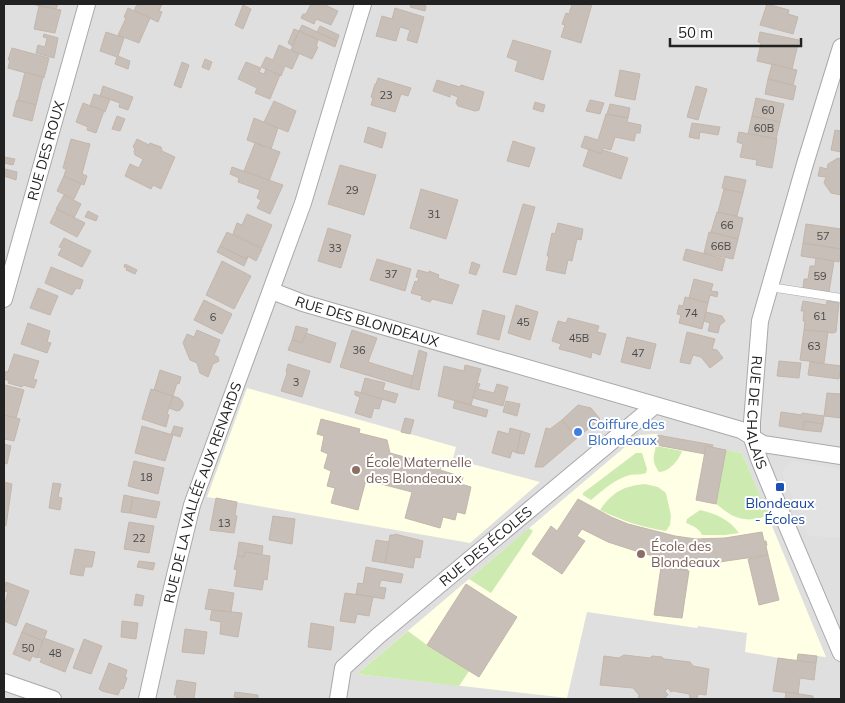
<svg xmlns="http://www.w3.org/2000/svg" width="845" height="703" font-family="Mulish,sans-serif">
<rect width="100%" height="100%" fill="#f2efe9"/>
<rect fill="#e0dfdf" x="4" y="4" width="837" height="695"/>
<g fill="#ffffe5">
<polygon points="247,388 456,447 453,459 540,482 470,543 207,497"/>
<polygon points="656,434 713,445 713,448 742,453 826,657 799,654 797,661 745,652 747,633 698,626 697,628 587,612 567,698 357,674 639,435"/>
</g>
<g fill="#cdebb0">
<path d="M656,446l26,5c-3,9 -13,21 -23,21 -7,-10 -6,-14 -3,-26z"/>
<path d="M726,450l16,3 26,62c-10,5 -22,6 -32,2 -7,-2 -14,-9 -20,-13z"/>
<path d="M636,453h6l5,16 -1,4c-5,2 -11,1 -16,2 -15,4 -27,15 -39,25l-8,-5v-2z"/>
<path d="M645,484l13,3 8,6 5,23 -1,9 -4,6c-25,-4 -43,-10 -66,-21 12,-18 24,-24 45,-26z"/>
<path d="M700,510c16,4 29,9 39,23l-14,2h-23c-3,-7 -9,-9 -16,-12l1,-4z"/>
<polygon points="529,528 533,531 491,593 469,579"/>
<polygon points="408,631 427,645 469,671 459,686 357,674"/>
</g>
<polygon fill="#e2e2e2" points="792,461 841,469 841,538 808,536 782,472"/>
<g fill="#c7bfb8" stroke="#c4b6ab">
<polygon points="31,4 58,4 56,9"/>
<polygon points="137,4 162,4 159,11 162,12 158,22 134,11"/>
<polygon points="311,4 323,4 338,11 331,25 316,19 314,24 301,18 303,14 306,14"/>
<polygon points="411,4 419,4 426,6 425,11 410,7"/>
<polygon points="572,4 592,4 581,43 561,37 565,25 562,24 566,13 569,14"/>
<polygon points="767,4 789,10 788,14 798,17 793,34 760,25"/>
<polygon points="243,5 251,9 243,29 235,25"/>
<polygon points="39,6 61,10 55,33 34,29"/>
<polygon points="128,8 150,18 139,43 118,35 126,18 124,17"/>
<polygon points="395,8 424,17 417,43 407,40 410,30 400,27 396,41 376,36 382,16 392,19"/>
<polygon points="302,25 337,41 335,47 299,31"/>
<polygon points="320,26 339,35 337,41 317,32"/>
<polygon points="294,29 299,31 292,46 288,43"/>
<polygon points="299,31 318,40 316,47 318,47 312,59 291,50"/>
<polygon points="106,32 124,38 118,56 130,61 128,69 115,64 117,57 100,51"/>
<polygon points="760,32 799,40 792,69 757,61 761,43 758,42"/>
<polygon points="44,34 58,38 54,58 36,53 38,45 45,47 47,38 43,37"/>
<polygon points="513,40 551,51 543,80 515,71 518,61 507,57"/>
<polygon points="279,45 299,54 292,69 285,66 281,76 261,67 266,57 273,60"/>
<polygon points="12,48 49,58 44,78 8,68 10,60 8,60"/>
<polygon points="205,59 212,62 209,70 202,67"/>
<polygon points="182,62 189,65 181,88 174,85"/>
<polygon points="246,62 261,68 259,72 264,74 266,69 280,75 270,99 255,93 257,88 238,79"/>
<polygon points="772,64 797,70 793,85 768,79"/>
<polygon points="620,70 640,74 635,100 615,96"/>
<polygon points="25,72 43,77 36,105 18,100"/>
<polygon points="378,78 411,88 408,96 401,94 395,112 371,105 373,98 371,97 375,84 376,84"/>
<polygon points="768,79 796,86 793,100 765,94"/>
<polygon points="437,80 460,87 461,85 484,92 479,110 475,111 458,106 456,103 458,97 450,94 450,97 433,91"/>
<polygon points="103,86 133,97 128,110 119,107 120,103 100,96"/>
<polygon points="696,86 707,89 698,120 687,117"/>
<polygon points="94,94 110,99 105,112 90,106"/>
<polygon points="756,98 784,104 780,122 752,116"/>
<polygon points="17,100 36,105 32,121 13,116"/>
<polygon points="590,100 604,103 600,114 586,111"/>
<polygon points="274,101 296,111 288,132 264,122"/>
<polygon points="535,102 545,105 543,112 533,109"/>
<polygon points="83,103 104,111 96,133 87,130 88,127 76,122"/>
<polygon points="610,104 630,108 628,118 607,114"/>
<polygon points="606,114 628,118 627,122 641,125 640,133 636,133 634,141 615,137 611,150 603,148 601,154 581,147 585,136 598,140"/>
<polygon points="117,116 125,119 120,131 112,129"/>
<polygon points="752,116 780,122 776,139 748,134"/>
<polygon points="254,118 278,128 271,149 247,140"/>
<polygon points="692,123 720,127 718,135 700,132 699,139 689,137"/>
<polygon points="368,127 386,133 382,148 364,142"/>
<polygon points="835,130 841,131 841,152 831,150"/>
<polygon points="739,132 777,139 772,168 756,165 757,160 740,157 743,144 737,142"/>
<polygon points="71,139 90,144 82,174 87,176 84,185 64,176 66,169 63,168"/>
<polygon points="137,139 149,145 150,143 161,147 162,151 175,157 161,189 153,185 151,189 125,176 130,164 139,168 143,159 135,155 134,151 135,149 133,147"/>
<polygon points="513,141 535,148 529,167 507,161"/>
<polygon points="255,143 280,152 269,181 244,171"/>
<polygon points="589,149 601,154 603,150 628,158 621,179 583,166"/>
<polygon points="4,157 15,159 13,165 4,163"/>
<polygon points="838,158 841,159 841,195 831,193 824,183 826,177 818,176 820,167 827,169 828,164"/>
<polygon points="340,165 376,175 364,215 328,204"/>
<polygon points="232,167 283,185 270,214 257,208 261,200 257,198 260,190 238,182 239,178 230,174"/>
<polygon points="5,169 17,172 16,180 4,176"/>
<polygon points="64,176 81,184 74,199 57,191"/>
<polygon points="725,176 746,180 743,193 722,188"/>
<polygon points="421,189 458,200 446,239 410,228"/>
<polygon points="724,189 743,193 737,216 718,212"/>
<polygon points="64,195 81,204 74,218 56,209"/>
<polygon points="523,204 535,207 516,275 503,272"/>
<polygon points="57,209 85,223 77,237 50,223"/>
<polygon points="88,211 98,216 96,221 85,217"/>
<polygon points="717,212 743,218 738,239 711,232"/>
<polygon points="247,214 272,225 262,248 233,234 237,223 242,225"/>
<polygon points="558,223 583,229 581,240 577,239 572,261 568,260 565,274 546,270 549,256 547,256 552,233 555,234"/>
<polygon points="806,224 841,229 841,249 803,243"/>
<polygon points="328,228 351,235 341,268 318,261"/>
<polygon points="227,232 262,249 256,261 247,256 246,259 220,246"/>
<polygon points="709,232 738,239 733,259 704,253"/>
<polygon points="64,238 91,251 82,267 58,255 62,248 59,247"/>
<polygon points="803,243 841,249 839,262 801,256"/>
<polygon points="220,246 246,259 247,256 248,257 244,266 217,252"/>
<polygon points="686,249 725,259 722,271 683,260"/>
<polygon points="816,258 834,261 829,292 803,288 804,279 808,279 810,266 815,266"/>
<polygon points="377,259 411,269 405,291 370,280"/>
<polygon points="222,261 251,276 234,309 206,295"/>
<polygon points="472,262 480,265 476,275 469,273"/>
<polygon points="125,264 137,270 135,274 126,270 127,268 124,267"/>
<polygon points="51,267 83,280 80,289 76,288 72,295 45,283"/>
<polygon points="418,270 429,273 429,271 439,275 438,278 459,285 452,304 432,299 430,302 421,299 422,296 411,293 415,281 417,282 419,278 416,277"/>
<polygon points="694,279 713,284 711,291 718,292 717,297 710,295 708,303 689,298"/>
<polygon points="38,288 58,296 50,315 30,308"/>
<polygon points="685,297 708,303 702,329 679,323 681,315 677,314 679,305 683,306"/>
<polygon points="204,300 232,314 222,334 194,320"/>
<polygon points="803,301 826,305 827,301 839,303 836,332 833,333 804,330 805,321 803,321 804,311 801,311"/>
<polygon points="516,305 538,312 530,340 508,333"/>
<polygon points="483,310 505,316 499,340 477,334"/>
<polygon points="706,312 722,316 725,321 720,325 718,333 708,331 710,323 704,321"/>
<polygon points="568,318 599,326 597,332 606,334 600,355 592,352 591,358 575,353 559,349 561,344 552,341 558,321 566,323"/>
<polygon points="28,323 50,331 47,342 51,343 47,353 21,344"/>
<polygon points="296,326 308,329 302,343 292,340"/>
<polygon points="197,330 220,340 214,355 218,357 219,361 213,364 208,377 200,373 197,363 190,360 183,343 187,334 194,337"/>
<polygon points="352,330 377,338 368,362 413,376 410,388 340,367"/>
<polygon points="804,330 828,332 824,363 800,360"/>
<polygon points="687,332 715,339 712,349 717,350 723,358 710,368 701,357 693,355 690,364 680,362"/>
<polygon points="306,333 336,343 330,363 288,350 292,340 302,343"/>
<polygon points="627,337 656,344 650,369 621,362"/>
<polygon points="419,350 427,353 419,390 410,388"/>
<polygon points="14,354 39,361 33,379 37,380 34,388 23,385 22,387 8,383 9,381 4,379 6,371 8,372"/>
<polygon points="779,361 801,363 799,378 777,376"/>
<polygon points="810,362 841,366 839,379 808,375"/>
<polygon points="288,364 310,371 302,397 281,391 287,373 286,372"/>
<polygon points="465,365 481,369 471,405 438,396 444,366 464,371"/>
<polygon points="160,370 181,377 179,384 177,383 173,396 154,390"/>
<polygon points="365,378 385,383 383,390 398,394 395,403 361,393"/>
<polygon points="477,383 480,384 478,389 494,393 497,384 508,387 503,406 473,398"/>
<polygon points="5,385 24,390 16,418 4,415 4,389"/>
<polygon points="151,389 173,396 167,414 169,415 166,427 142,419"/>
<polygon points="355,391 382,399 379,409 374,408 371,418 355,413 360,397 355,395"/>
<polygon points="827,393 841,394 841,418 824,416"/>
<polygon points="173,396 179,398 183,402 183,406 180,410 177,411 169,408"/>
<polygon points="455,401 488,410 486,417 453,408"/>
<polygon points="506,401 520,404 517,416 503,412"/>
<polygon points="578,405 591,408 600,419 577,438 562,420"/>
<polygon points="781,412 802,415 802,413 824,416 823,424 804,421 803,430 779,426"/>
<polygon points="4,415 20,419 14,441 4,439"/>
<polygon points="405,418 414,420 410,434 401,432"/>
<polygon points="321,419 360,429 359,433 387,440 390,453 441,467 440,470 463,477 461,484 471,487 465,514 457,512 455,520 443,517 440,528 405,518 412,492 366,480 358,510 331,503 335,488 327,486 331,471 324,468 328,454 321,451 324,436 317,434"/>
<polygon points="562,420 577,438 543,467 535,467 546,428 550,429"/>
<polygon points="804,421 823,424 821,432 803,430"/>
<polygon points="142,426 173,435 165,461 135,453"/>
<polygon points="174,426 183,428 180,437 171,434"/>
<polygon points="510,428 521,431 517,453 512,451 510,458 492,453 498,431 509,434"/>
<polygon points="521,431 530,434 524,454 517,453"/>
<polygon points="658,435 713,445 712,448 706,446 705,454 656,445"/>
<polygon points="4,444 11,446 7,464 4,463"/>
<polygon points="706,446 726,450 716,504 696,500"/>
<polygon points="134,461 164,468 158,494 128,486"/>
<polygon points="4,482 12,484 6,526 4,525"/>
<polygon points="53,483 61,484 58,497 62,498 60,510 49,508"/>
<polygon points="124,495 133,497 130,513 121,512"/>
<polygon points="133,497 160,502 156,518 130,513"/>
<polygon points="216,498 237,502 235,515 237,516 234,533 210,530"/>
<polygon points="578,499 611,517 628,524 675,536 696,539 725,538 762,532 764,541 766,541 767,545 766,546 768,555 719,562 688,561 687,571 661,567 663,558 645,554 608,542 582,529 577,536 585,541 562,574 532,554 551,526 557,531"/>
<polygon points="273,516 295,519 292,544 269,540"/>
<polygon points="129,522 154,526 149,553 124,549"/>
<polygon points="395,534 423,541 420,558 415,557 413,568 385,563 390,535 394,535"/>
<polygon points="376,540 389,542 385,563 372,561"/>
<polygon points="239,542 263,546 262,554 245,552 244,557 237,556"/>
<polygon points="75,549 95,552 92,567 85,567 83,576 70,574"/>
<polygon points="245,552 270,556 267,580 264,579 262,590 234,586 237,570 234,569 237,556 244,557"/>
<polygon points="768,555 779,600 759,605 748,559"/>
<polygon points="139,561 155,563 153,570 137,567"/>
<polygon points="366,567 403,574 401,583 381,580 379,587 386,588 384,599 356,594 358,583 363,584"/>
<polygon points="661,567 689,571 682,618 654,615"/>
<polygon points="6,582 29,591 16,626 4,621 4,607 8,592 4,591"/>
<polygon points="466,584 517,617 479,677 427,645"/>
<polygon points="209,589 234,593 231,612 205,609"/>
<polygon points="345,593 373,597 369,616 357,614 355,623 340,621"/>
<polygon points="136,594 144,596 142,606 134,605"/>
<polygon points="212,610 242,613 238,637 220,634 221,622 210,620"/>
<polygon points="122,621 138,623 136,639 121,637"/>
<polygon points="26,623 47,631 43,641 22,632"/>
<polygon points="311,623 334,627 331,650 308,647"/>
<polygon points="185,629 207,632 204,654 182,652"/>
<polygon points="22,632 43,641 37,658 32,656 30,661 13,654"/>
<polygon points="44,638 74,649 65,672 40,662 42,658 37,657"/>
<polygon points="84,639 102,646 91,674 73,668"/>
<polygon points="798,654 817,656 816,663 797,661"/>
<polygon points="624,655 650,658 652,656 662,657 664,659 690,662 693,666 709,669 706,695 698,694 697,699 690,698 689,694 673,691 671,692 668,688 665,691 668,695 666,696 666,699 638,699 639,695 633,688 600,685 604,656 619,658"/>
<polygon points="778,658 816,663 814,680 800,678 798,694 773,691"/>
<polygon points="109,663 127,670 125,677 127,678 123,689 121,688 118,695 102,691 99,689"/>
<polygon points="177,680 196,683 194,699 176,699 177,695 174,695"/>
<polygon points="235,692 258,695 258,699 248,699 234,697"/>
<polygon points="786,692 813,696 813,699 785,699"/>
</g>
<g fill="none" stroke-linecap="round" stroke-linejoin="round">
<defs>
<polyline id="service" points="770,287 841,298"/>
<g id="minor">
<path id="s1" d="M841,47l-36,117 -45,157 -8,101v16l7,21 11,27 71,167"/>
<path id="s2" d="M272,291l31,12 438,127 22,14 78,12"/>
<path id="s3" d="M4,299l83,-295"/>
<polyline points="4,682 53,699"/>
<path id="s4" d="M147,699l23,-103 22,-91 111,-302 60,-199"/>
<path id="s5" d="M338,699l5,-31 35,-32 276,-230"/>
</g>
</defs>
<use href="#service" stroke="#a9a9a9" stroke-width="9"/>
<use href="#minor" stroke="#a9a9a9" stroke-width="18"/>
<use href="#service" stroke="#fff" stroke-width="8"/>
<use href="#minor" stroke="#fff" stroke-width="16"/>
</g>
<circle fill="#3f7fe0" stroke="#fff" stroke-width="2" cx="578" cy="432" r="5"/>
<g fill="#8d6e63" stroke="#fff" stroke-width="2">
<circle cx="356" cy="470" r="5"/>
<circle cx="641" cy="554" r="5"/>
</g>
<rect fill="#1a4fb4" stroke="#fff" stroke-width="2" x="775" y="482" width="10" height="10" rx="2.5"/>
<g text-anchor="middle" stroke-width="4" stroke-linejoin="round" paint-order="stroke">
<g font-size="11" fill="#4b4948">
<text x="386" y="99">23</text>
<text x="768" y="114">60</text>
<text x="764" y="132">60B</text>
<text x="352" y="194">29</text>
<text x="434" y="218">31</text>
<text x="727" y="229">66</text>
<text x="823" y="240">57</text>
<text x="721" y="250">66B</text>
<text x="335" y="252">33</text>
<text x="391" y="278">37</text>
<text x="820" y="280">59</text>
<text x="691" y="317">74</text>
<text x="820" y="320">61</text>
<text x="213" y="321">6</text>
<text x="523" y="326">45</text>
<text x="579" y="342">45B</text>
<text x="814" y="350">63</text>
<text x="359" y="354">36</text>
<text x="638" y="357">47</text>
<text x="296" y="386">3</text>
<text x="146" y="481">18</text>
<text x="224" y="527">13</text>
<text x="139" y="542">22</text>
<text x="28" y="652">50</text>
<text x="55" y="657">48</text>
</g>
<g font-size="14" fill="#222" stroke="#fff">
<text dy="5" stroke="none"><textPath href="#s3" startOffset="154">RUE DES ROUX</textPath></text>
<text dy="5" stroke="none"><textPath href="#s2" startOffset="100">RUE DES BLONDEAUX</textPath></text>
<text dy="5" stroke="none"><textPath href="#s1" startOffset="378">RUE DE CHALAIS</textPath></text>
<text dy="5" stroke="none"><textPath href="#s4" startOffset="214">RUE DE LA VALLÉE AUX RENARDS</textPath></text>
<text dy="5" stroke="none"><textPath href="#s5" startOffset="219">RUE DES ÉCOLES</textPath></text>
</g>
<g font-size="14" fill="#366cbe" stroke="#fff" text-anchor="start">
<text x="588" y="429">Coiffure des<tspan x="588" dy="16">Blondeaux</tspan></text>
</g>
<g font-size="14" fill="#785e54" stroke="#fff" text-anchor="start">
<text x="366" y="467">École Maternelle<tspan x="366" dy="16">des Blondeaux</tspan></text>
<text x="651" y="551">École des<tspan x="651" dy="16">Blondeaux</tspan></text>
</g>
<g font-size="14" fill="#164399" stroke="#fff">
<text x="780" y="508">Blondeaux<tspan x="780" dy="16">- Écoles</tspan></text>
</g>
</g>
<rect width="845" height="703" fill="none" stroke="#222222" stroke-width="10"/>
<path d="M670 38v8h131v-8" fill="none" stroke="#222222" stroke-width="2.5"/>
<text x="678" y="38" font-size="15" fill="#222222" stroke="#ffffff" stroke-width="4" paint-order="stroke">50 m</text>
</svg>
